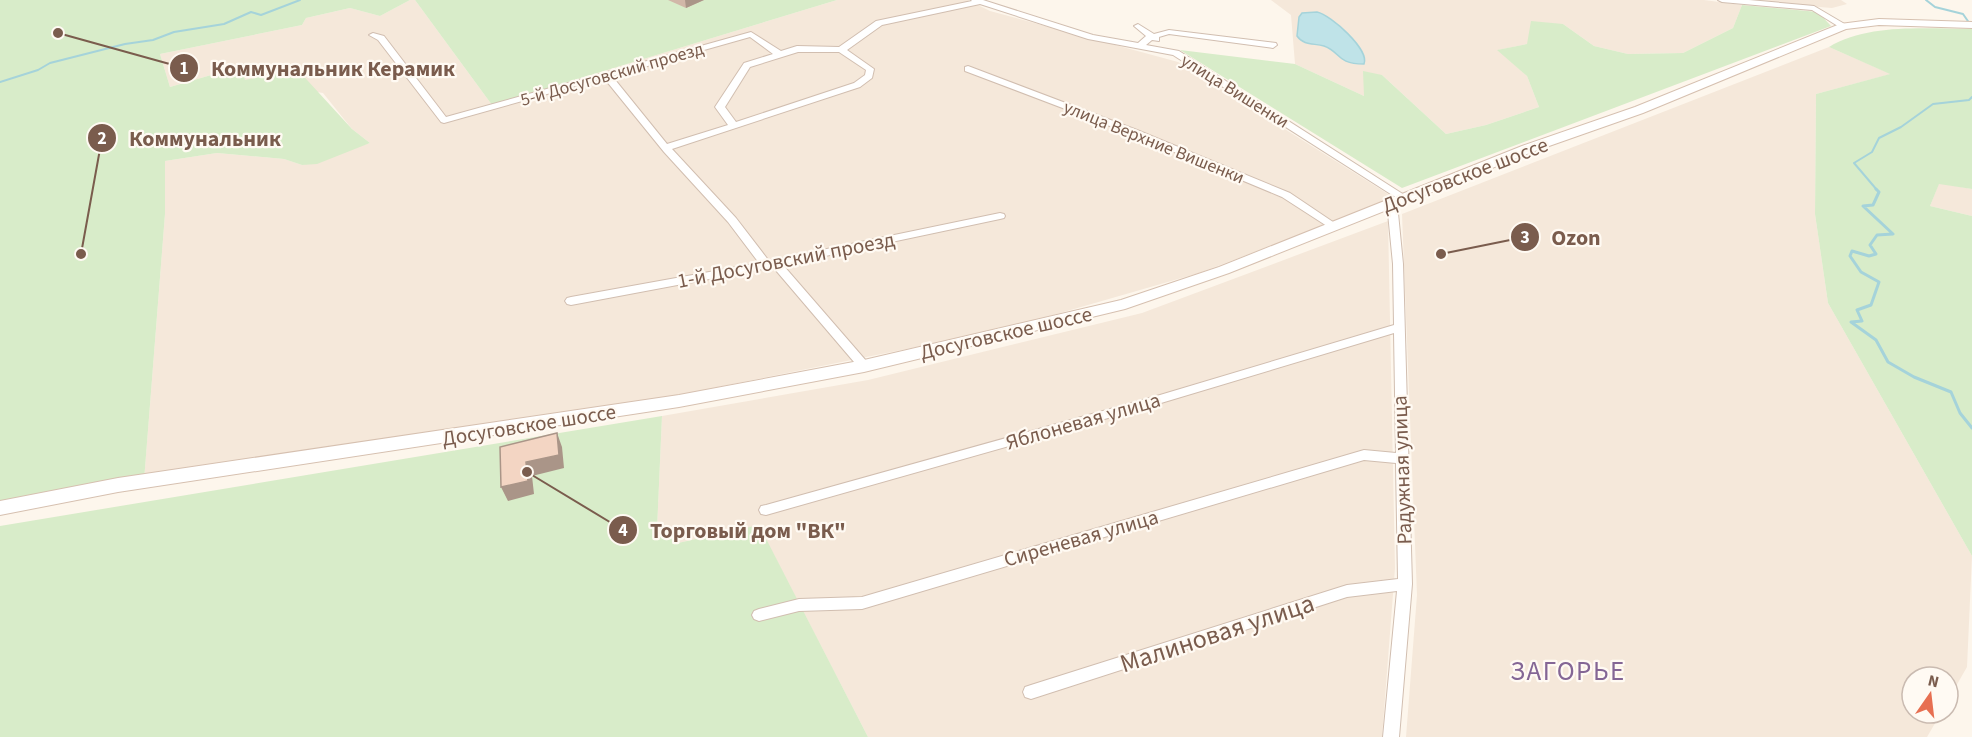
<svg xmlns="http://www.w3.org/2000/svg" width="1972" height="737" font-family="'Source Sans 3',sans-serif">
<rect width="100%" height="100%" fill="#fdf6ec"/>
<g fill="#f5e8da">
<polygon points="410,0 415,0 492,105 837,0 968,0 990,11 1178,62 1396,199 1199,273 1001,330 663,398 144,481 165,214 165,161 217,153 284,159 302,165 370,143 352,129 323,93 245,80 242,66 170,87 160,54 302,25 306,18 350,8 380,16"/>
<polygon points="1271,0 1704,0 1742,5 1733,28 1683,53 1628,54 1594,46 1563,24 1527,44 1498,50 1527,76 1539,107 1486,125 1446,134 1382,75 1364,96 1295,64 1291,15"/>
<polygon points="1737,0 1841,0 1847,4 1832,8"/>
<polygon points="1829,47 1891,74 1816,94 1815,214 1828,303 1972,556 1967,667 1948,700 1948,677 1912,677 1912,713 1941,713 1927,737 1406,737 1417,595 1402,214"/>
<polygon points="1939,183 1972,189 1972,216 1930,206"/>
<polygon points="1388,221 1395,568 1382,737 868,737 759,526 678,543 657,530 662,416 868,380 1142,313"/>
</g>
<g fill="#d8ecc9">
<polygon points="0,0 410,0 380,16 350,8 306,18 302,25 160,54 170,87 242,66 245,80 297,69 352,129 370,143 317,164 302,165 284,159 217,153 165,161 165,214 144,481 0,506"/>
<polygon points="415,0 837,0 492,105"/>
<polygon points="1742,5 1818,12 1831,26 1402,188 1180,50 1295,64 1364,96 1363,71 1382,75 1446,134 1486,125 1539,107 1527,76 1497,50 1527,44 1531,21 1563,24 1594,46 1628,54 1683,53 1733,28"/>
<path d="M1972,29v160l-33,-5 -9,22 42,10v340l-144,-253 -13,-89 1,-120 74,-20 -61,-27c40,-24 98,-18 143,-18z"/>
<polygon points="662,416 657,530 678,543 759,525 868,737 0,737 0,526"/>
</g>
<path fill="#bfe3e8" stroke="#a5d3da" stroke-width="1.5" d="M1317,12c14,3 53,38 47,52 -28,0 -23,-12 -40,-18 -10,-3 -20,0 -27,-10l2,-19 3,-4z"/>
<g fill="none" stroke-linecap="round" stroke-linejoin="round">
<g stroke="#a5d3da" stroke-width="2">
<polyline points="1926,0 1935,7 1963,14 1972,27"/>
<polyline points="0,82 38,70 50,63 125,44 153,40 174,32 224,24 251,12 261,15 300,0"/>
<polyline points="1877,190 1854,163 1872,152 1879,138 1901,127 1933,104 1969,100 1972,97"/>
</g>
<polyline stroke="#a5d3da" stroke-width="3" points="1876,189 1879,192 1873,205 1863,206 1893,234 1877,235 1870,245 1876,254 1869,256 1852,251 1850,256 1861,272 1879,282 1871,305 1857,310 1862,321 1851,322 1876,340 1888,362 1914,377 1951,392 1960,413 1972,428"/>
<defs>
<g id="street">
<path d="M971,0h12l110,35 45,8 8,-7 -12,-10 4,-2 16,10 15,-4 107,13 1,2 -4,3 -104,-14 -10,3v4l-7,-1 -6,5 33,6 230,147 -5,3 -4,-1 -227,-145 -85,-16 -108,-35 -98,21 -35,25 27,19 -2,9 -12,9 -188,62 64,69 33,43 231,-48 4,1 1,2 -1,2 -4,1 -217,46 85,98 2,3 -2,3h-8l-87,-102 -202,38 -4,-1 -2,-3 2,-3 4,-1 188,-34 -31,-41 -64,-70 -60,-74 -160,45 -3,-1 -63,-82 -9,-5 4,-2 11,3 62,81 305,-85 30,19 16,-5 42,1 37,-26 96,-20zM750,37l23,17 -29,9 -29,44 13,18 -61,19 -55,-68zM798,52h41l27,18 -1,5 -11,8 -118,39 -11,-15 25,-40z"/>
<polygon points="1718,0 1749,0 1814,6 1848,26 1841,28 1812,10 1722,2"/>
<polygon points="968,66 1137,130 1290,193 1339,226 1338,228 1330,228 1282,197 1131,134 965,71 965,67"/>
<polygon points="1392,200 1397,203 1403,264 1412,584 1399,737 1383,737 1397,591 1347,597 1031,699 1025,697 1023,692 1025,687 1031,685 1347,585 1398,579 1396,463 1364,460 862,609 799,611 759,621 754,619 752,615 754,611 759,609 799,599 862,597 1364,450 1396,453 1394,333 1161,403 766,515 761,514 759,510 761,506 766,505 1160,395 1394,325 1393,264 1387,203"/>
</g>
<polygon id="secondary" points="1879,19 1972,22 1972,28 1879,25 1846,29 1643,113 1532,152 1229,273 1125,309 864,372 679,407 118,492 0,515 0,501 118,478 679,395 864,360 1121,300 1219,267 1522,146 1635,107 1840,24"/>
</defs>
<use href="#street" stroke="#d1beb0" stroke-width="2"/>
<use href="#secondary" stroke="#d6c0b0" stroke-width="2"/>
<use href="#street" fill="#fff" fill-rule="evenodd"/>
<use href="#secondary" fill="#fff" fill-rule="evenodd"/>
</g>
<polygon fill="#d1b7a8" points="668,0 704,0 686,8"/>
<g fill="#aa9588">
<polygon points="685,0 704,0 686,8"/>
<polygon points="557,433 562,447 564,468 532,476 534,494 508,501 501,487"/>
</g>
<polygon fill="#f3d5c3" stroke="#aa9588" stroke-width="1.5" points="557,433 559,455 526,462 528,481 501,487 500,447"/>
<g text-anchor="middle" stroke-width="4.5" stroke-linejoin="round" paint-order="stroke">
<g font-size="18" fill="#7a5c4d" stroke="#fffaf3">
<text transform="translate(612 74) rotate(-16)" y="6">5-й Досуговский проезд</text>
<text transform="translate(1235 91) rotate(32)" y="6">улица Вишенки</text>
<text transform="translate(1154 142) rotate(22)" y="6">улица Верхние Вишенки</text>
</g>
<g font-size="21" fill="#7a5c4d" stroke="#fffaf3">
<text transform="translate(1465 175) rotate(-21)" y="7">Досуговское шоссе</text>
<text transform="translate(786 260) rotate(-11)" y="7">1-й Досуговский проезд</text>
<text transform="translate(1006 333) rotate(-13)" y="7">Досуговское шоссе</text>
<text transform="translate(1083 421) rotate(-16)" y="7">Яблоневая улица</text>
<text transform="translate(529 425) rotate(-9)" y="7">Досуговское шоссе</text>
<text transform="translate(1402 470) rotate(-92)" y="7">Радужная улица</text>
<text transform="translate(1081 538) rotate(-16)" y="7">Сиреневая улица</text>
</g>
<g font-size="26" fill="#7a5c4d" stroke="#fffaf3">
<text transform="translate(1217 633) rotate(-18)" y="9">Малиновая улица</text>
</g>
<g font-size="27" letter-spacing="1.5" fill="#846695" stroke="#fffaf3">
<text x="1568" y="680">ЗАГОРЬЕ</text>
</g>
</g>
<path fill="none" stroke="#7a5c4d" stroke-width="2" d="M58 33L184 68M81 254L102 138M1441 254L1525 237M527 472L623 530"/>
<g fill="#7a5c4d" stroke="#fffaf3" stroke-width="2">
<circle cx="58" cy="33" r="6"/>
<circle cx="81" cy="254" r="6"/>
<circle cx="1441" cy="254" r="6"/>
<circle cx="527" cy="472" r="6"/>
<circle cx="184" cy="68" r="15"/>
<circle cx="102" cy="138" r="15"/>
<circle cx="1525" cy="237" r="15"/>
<circle cx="623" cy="530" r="15"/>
</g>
<g font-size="18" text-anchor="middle" font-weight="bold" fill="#fff">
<text x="184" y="74">1</text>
<text x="102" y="144">2</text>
<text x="1525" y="243">3</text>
<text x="623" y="536">4</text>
</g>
<g font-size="22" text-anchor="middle" font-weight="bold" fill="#7a5c4d" stroke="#fffaf3" stroke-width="4.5" stroke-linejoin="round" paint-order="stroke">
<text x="333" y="76">Коммунальник Керамик</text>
<text x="205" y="146">Коммунальник</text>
<text x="1576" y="245">Ozon</text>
<text x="748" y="538">Торговый дом "ВК"</text>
</g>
<g transform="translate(1930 695) rotate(14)"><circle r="28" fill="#fffaf3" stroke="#cabbb1" stroke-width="1.5"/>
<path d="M0-4.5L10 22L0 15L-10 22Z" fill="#e76f51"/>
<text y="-9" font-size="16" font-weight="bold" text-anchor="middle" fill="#7a5c4d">N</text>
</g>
</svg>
